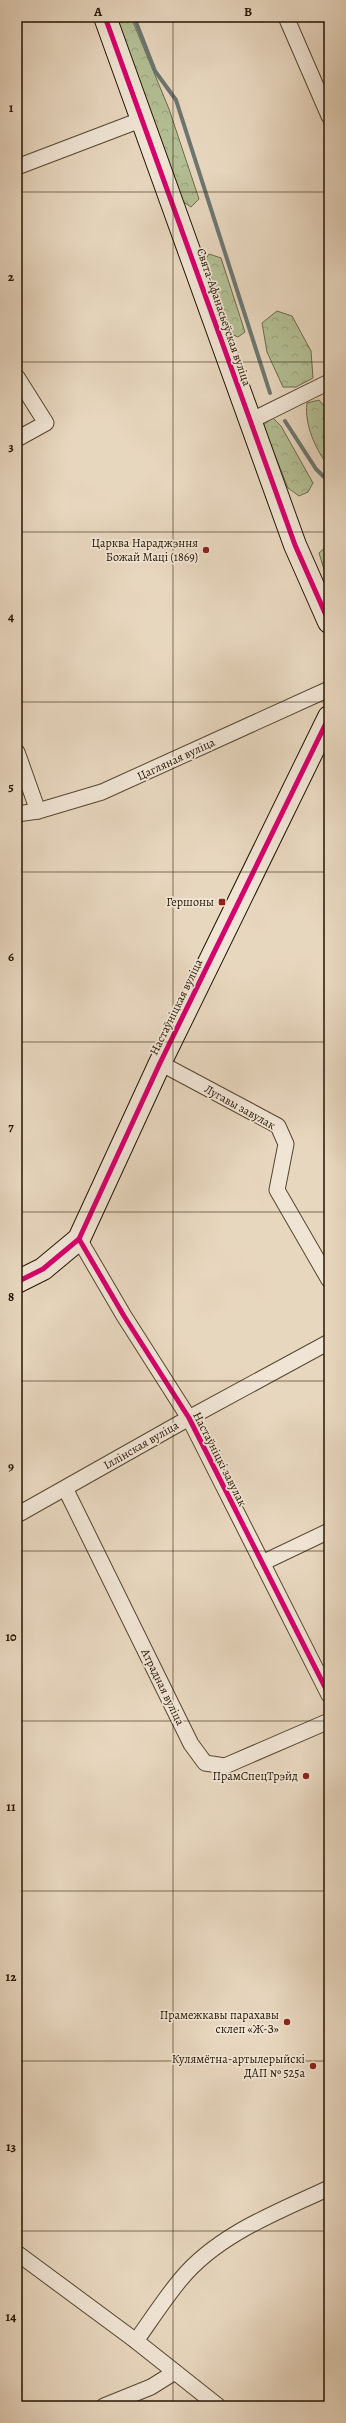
<svg xmlns="http://www.w3.org/2000/svg" width="346" height="2423" font-family="Alegreya,serif">
<defs>
<pattern id="forest-crowns" width="20" height="18" patternUnits="userSpaceOnUse"><rect width="20" height="18" fill="#b3bf94"/><path d="M2 6a3 3 0 1 1 6 0M12 15a3 3 0 1 1 6 0" fill="none" stroke="#9aa37e"/></pattern>
</defs>
<rect width="100%" height="100%" fill="#e8d7bf"/>
<filter id="stains"><feTurbulence type="fractalNoise" baseFrequency=".005" numOctaves="4"/><feColorMatrix values="0 0 0 0 .2 0 0 0 0 .09 0 0 0 0 .02 0 0 0 .5 -.17"/></filter>
<radialGradient id="worn" r=".72"><stop offset=".6" stop-color="#630" stop-opacity="0"/><stop offset="1" stop-color="#630" stop-opacity=".3"/></radialGradient>
<g fill="url(#forest-crowns)" stroke="#6c6a4a">
<polygon points="114,17 131,17 169,109 199,199 191,207 182,201"/>
<polygon points="209,254 221,258 245,332 238,337 229,333 204,261"/>
<polygon points="277,311 292,316 311,351 313,378 296,387 283,387 267,352 262,323"/>
<path d="M319,400l10,12v55c-13,-17 -25,-42 -22,-64z"/>
<polygon points="273,418 281,426 313,483 308,492 299,496 288,488 263,425"/>
<polygon points="329,544 329,586 319,553"/>
</g>
<g fill="none" stroke-linecap="round" stroke-linejoin="round">
<g stroke="#6c7670" stroke-width="4">
<polyline points="134,17 155,71 176,100 270,393"/>
<polyline points="285,421 316,469 329,482"/>
</g>
<defs>
<g id="street">
<polyline points="286,17 329,116"/>
<polyline points="17,167 143,119"/>
<polyline points="17,377 46,423 17,439"/>
<polyline points="250,421 329,382"/>
<polyline points="17,752 38,811"/>
<polyline points="17,814 38,811 102,792 329,689"/>
<polyline points="160,1063 278,1126 286,1144 277,1190 329,1280"/>
<polyline points="79,1239 124,1316 189,1418 329,1695"/>
<polyline points="66,1490 191,1744 205,1763 225,1766 329,1721"/>
<polyline points="17,1515 189,1418 329,1342"/>
<polyline points="262,1563 329,1531"/>
<polyline points="17,2253 136,2341 218,2406"/>
<path d="M136,2341c15,-21 29,-43 45,-62 37,-45 97,-67 148,-91"/>
<polyline points="104,2406 151,2387 175,2372"/>
</g>
<g id="secondary">
<polyline points="105,17 295,545 329,622"/>
<polyline points="17,1282 43,1269 79,1239 160,1063 329,717"/>
</g>
</defs>
<use href="#street" stroke="#564630" stroke-width="17"/>
<use href="#secondary" stroke="#251500" stroke-width="24"/>
<use href="#street" stroke="#f0e5d5" stroke-width="15"/>
<use href="#secondary" stroke="#f0e5d5" stroke-width="22"/>
<defs>
<g id="cycleway">
<polyline points="105,17 295,545 329,622"/>
<polyline points="79,1239 124,1316 189,1418 329,1695"/>
<polyline points="17,1282 43,1269 79,1239 160,1063 329,717"/>
</g>
</defs>
<use href="#cycleway" stroke="#f0e5d5" stroke-width="8"/>
<use href="#cycleway" stroke="#d6006c" stroke-width="5"/>
</g>
<path fill="none" stroke="#251500" stroke-width="1" stroke-opacity="0.55" d="M173,17v2389M17,192h312M17,362h312M17,532h312M17,702h312M17,872h312M17,1042h312M17,1212h312M17,1381h312M17,1551h312M17,1721h312M17,1891h312M17,2061h312M17,2231h312"/>
<g fill="#8f2418" stroke="#f0e5d5" stroke-width="1.5">
<circle cx="206" cy="550" r="4"/>
<rect x="218" y="898" width="8" height="8" rx="2"/>
<circle cx="306" cy="1776" r="4"/>
<circle cx="287" cy="2022" r="4"/>
<circle cx="313" cy="2066" r="4"/>
</g>
<g text-anchor="middle" stroke-width="3.5" stroke-linejoin="round" paint-order="stroke">
<g font-size="12" fill="#251500" stroke="#f0e5d5">
<text transform="translate(224 317) rotate(71)" y="4">Свята-Афанасьеўская вуліца</text>
<text transform="translate(176 759) rotate(-25)" y="4">Цагляная вуліца</text>
<text transform="translate(176 1007) rotate(-64)" y="4">Настаўніцкая вуліца</text>
<text transform="translate(240 1107) rotate(29)" y="4">Лугавы завулак</text>
<text transform="translate(141 1445) rotate(-30)" y="4">Іллінская вуліца</text>
<text transform="translate(220 1459) rotate(63)" y="4">Настаўніцкі завулак</text>
<text transform="translate(163 1687) rotate(64)" y="4">Атрадная вуліца</text>
</g>
<g font-size="12" fill="#251500" stroke="#f0e5d5" text-anchor="end">
<text x="198" y="547">Царква Нараджэння<tspan x="198" dy="14">Божай Маці (1869)</tspan></text>
<text x="214" y="906">Гершоны</text>
<text x="298" y="1780">ПрамСпецТрэйд</text>
<text x="279" y="2019">Прамежкавы парахавы<tspan x="279" dy="14">склеп «Ж-З»</tspan></text>
<text x="305" y="2063">Кулямётна-артылерыйскі<tspan x="305" dy="14">ДАП № 525а</tspan></text>
</g>
</g>
<rect width="346" height="2423" fill="none" stroke="#e8d7bf" stroke-width="44"/>
<rect x="22" y="22" width="302" height="2379" fill="none" stroke="#251500" stroke-width="1.5"/>
<g font-size="13" text-anchor="middle" font-weight="bold" fill="#251500">
<text x="98" y="16">A</text>
<text x="248" y="16">B</text>
<text x="11" y="112">1</text>
<text x="11" y="281">2</text>
<text x="11" y="451">3</text>
<text x="11" y="621">4</text>
<text x="11" y="791">5</text>
<text x="11" y="961">6</text>
<text x="11" y="1131">7</text>
<text x="11" y="1301">8</text>
<text x="11" y="1471">9</text>
<text x="11" y="1641">10</text>
<text x="11" y="1811">11</text>
<text x="11" y="1981">12</text>
<text x="11" y="2151">13</text>
<text x="11" y="2321">14</text>
</g>
<rect width="100%" height="100%" filter="url(#stains)"/>
<rect width="100%" height="100%" fill="url(#worn)"/>
</svg>
